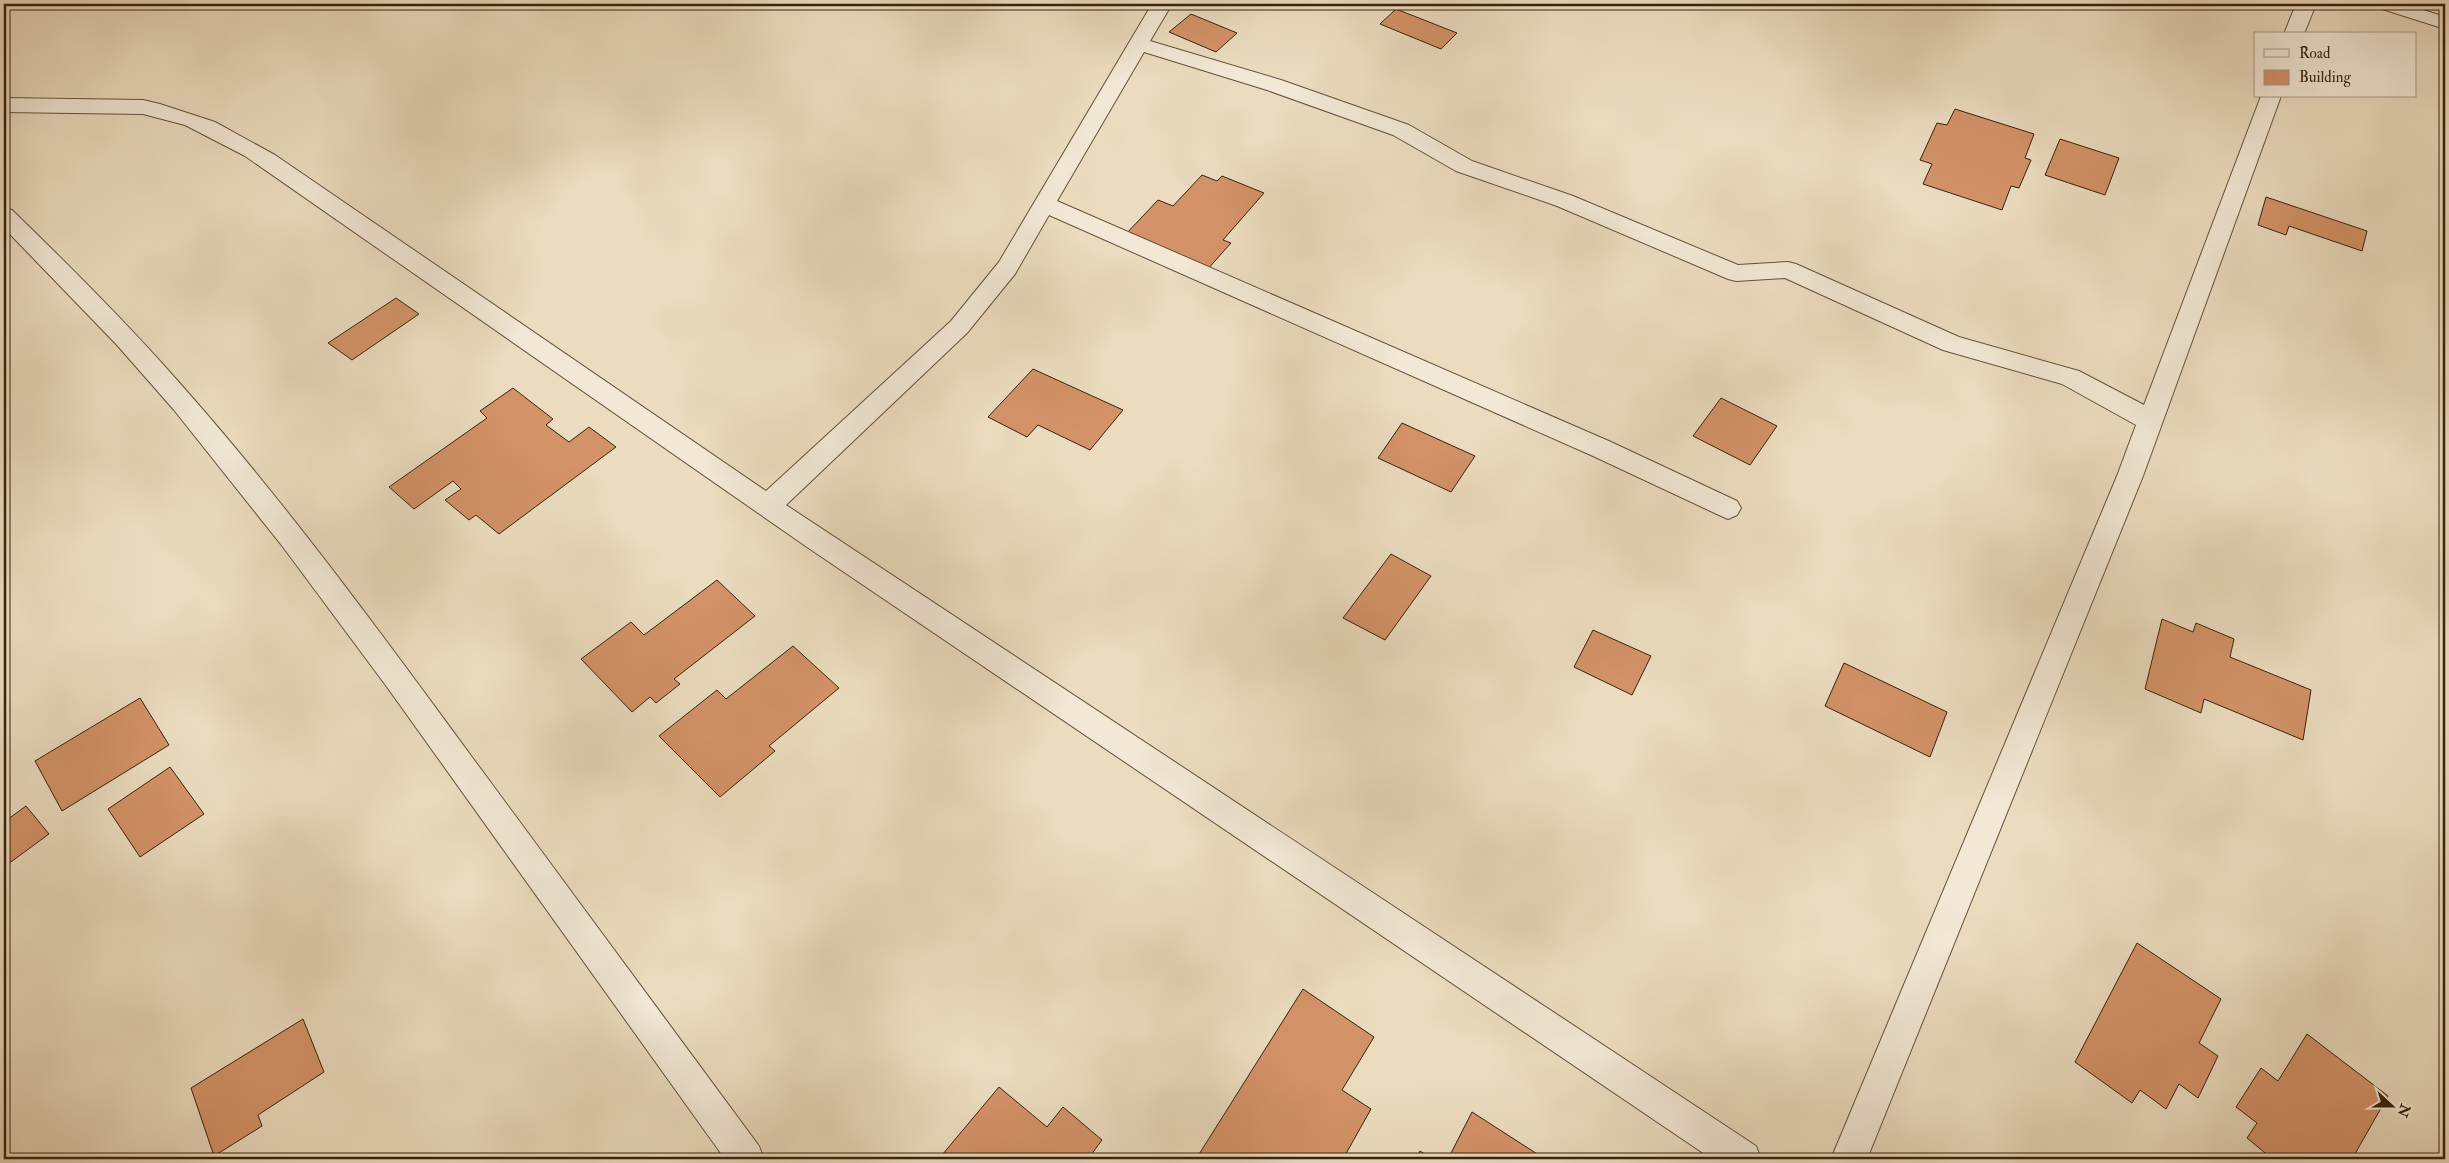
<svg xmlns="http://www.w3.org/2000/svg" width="2449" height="1163" font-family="'IM FELL Double Pica',serif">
<rect width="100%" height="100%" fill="#ebdcbf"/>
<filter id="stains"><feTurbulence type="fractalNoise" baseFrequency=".004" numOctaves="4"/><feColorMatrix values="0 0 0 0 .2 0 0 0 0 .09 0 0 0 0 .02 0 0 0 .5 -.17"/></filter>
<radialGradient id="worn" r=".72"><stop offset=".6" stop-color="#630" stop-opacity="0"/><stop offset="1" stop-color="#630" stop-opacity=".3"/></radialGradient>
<g fill="#d49268" stroke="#36230c">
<polygon points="1396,9 1457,33 1441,49 1380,24"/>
<polygon points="1191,14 1237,33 1216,52 1169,32"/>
<polygon points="1955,109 2034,134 2025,158 2031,160 2019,188 2011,186 2002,210 1923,184 1932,164 1920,160 1937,123 1947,125"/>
<polygon points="2060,139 2119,158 2105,195 2045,175"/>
<polygon points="1202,175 1217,181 1222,176 1264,193 1223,240 1231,243 1207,270 1125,235 1158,200 1173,206"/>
<polygon points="2266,197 2367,231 2362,251 2289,226 2286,235 2258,225"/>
<polygon points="396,298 419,314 352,360 328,343"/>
<polygon points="1033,369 1123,410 1090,450 1038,425 1027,437 988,417"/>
<polygon points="513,388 553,419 546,425 569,442 589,427 616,447 499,534 476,515 469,520 445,500 461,489 453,481 414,509 389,487 487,418 480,411"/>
<polygon points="1721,398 1777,426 1750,465 1693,436"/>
<polygon points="1402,423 1475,456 1451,492 1378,458"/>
<polygon points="1391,554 1431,576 1385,640 1343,618"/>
<polygon points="717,580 755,616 674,679 680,684 656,703 650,697 632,712 581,659 631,622 644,635"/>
<polygon points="2162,619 2193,632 2196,623 2234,639 2230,657 2311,690 2303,740 2204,699 2201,713 2145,689"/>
<polygon points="1593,630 1651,656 1632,695 1574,667"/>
<polygon points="793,646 839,688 769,746 775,751 720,797 659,736 717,690 726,699"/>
<polygon points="1844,663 1947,712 1930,757 1825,706"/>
<polygon points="140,698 169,745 62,811 35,761"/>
<polygon points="170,767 204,814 140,857 108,809"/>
<polygon points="26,806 49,834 4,867 4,822"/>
<polygon points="2137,943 2221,999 2199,1043 2218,1056 2198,1098 2179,1084 2166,1109 2140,1090 2132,1103 2075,1062"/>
<polygon points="1303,989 1374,1037 1342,1090 1371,1109 1343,1159 1196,1159"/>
<polygon points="303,1019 324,1072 258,1115 262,1126 214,1156 191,1088"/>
<polygon points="2307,1034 2388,1096 2352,1159 2268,1159 2270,1157 2247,1138 2257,1123 2236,1107 2261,1068 2278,1081"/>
<polygon points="999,1087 1047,1127 1063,1107 1102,1140 1088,1159 947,1159 942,1155"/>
<polygon points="1472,1112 1545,1159 1448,1159"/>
<polygon points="1420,1151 1432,1159 1416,1159"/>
</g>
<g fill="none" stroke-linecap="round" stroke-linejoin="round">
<defs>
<g id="minor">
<polygon points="1152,4 1172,4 1150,41 1281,80 1409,125 1472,161 1573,196 1738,265 1788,262 1796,264 1959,337 2079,371 2144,405 2261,96 2281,96 2143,476 1867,1159 1831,1159 2117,476 2136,425 2062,384 1943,350 1785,278 1736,281 1728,279 1557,206 1456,171 1393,135 1267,90 1144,52 1057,201 1611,442 1737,501 1741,508 1737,515 1728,519 1719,515 1593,456 1049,215 1015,274 967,333 786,505 1756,1146 1761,1159 1712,1159 807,547 245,156 185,125 143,114 4,112 4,98 143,100 160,104 215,122 275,155 766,491 951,321 999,262"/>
<polygon points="2296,4 2316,4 2304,34 2284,34"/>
<polygon points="2376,4 2405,4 2445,17 2445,29 2379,8"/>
<path d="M4,208l8,2c62,60 123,121 179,186 100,114 189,236 278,357 97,131 193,262 290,393l5,13h-39l-338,-472 -104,-140 -109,-137 -57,-65 -113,-117z"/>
</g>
</defs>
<use href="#minor" stroke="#635139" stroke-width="2"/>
<use href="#minor" fill="#f2e8d5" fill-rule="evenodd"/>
</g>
<rect width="2449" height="1163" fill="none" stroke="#ebdcbf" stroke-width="20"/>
<rect x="5" y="5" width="2439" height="1153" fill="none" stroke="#36230c" stroke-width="2.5"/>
<rect x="10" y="10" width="2429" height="1143" fill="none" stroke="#36230c"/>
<rect x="2254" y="32" width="162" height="65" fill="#f2e8d5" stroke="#a79985"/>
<rect x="2264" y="49" width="25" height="8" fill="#f2e8d5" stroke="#a79985"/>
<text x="2299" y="58" font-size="15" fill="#36230c">Road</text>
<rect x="2264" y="70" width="25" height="15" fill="#d49268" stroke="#a79985"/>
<text x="2299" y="82" font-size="15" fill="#36230c">Building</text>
<g transform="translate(2392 1106) rotate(111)" stroke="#f2e8d5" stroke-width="4" paint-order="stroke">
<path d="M0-4L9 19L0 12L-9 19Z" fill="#36230c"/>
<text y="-8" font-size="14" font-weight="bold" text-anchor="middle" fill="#36230c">N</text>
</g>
<rect width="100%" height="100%" filter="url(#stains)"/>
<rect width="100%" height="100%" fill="url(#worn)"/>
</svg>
